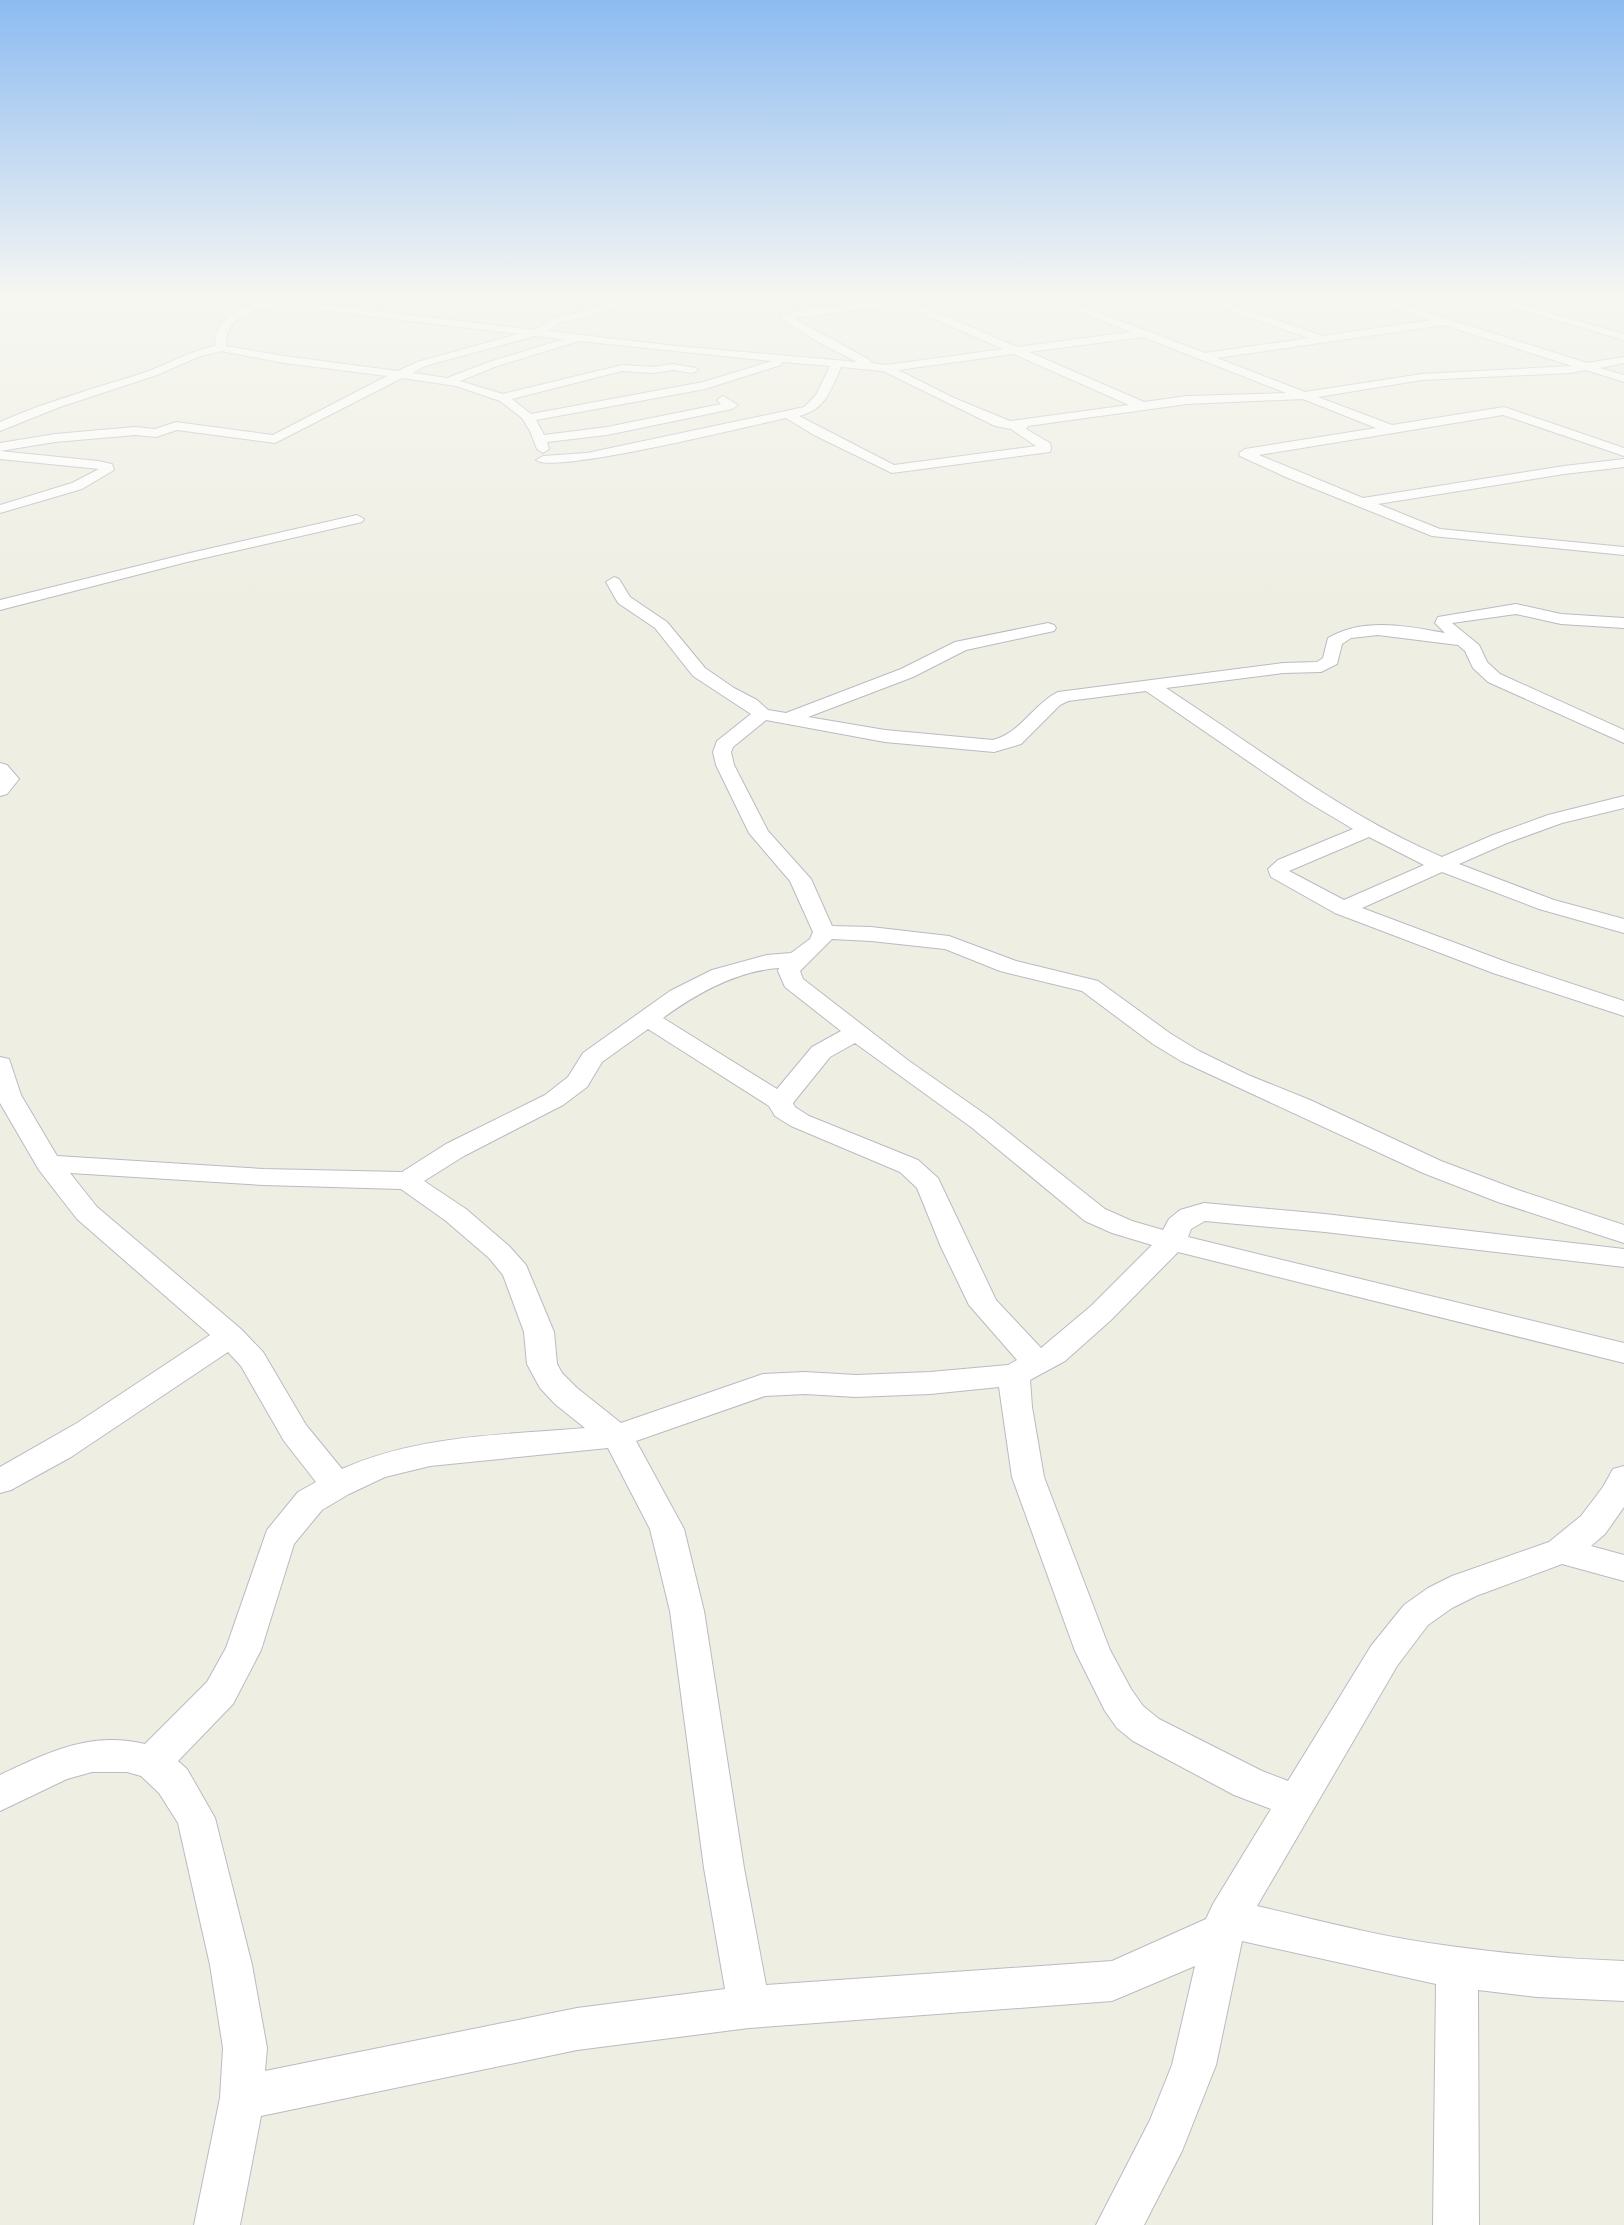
<svg xmlns="http://www.w3.org/2000/svg" width="1624" height="2225" font-family="Arial,sans-serif">
<rect width="100%" height="100%" fill="#eeeee3"/>
<g fill="none" stroke-linecap="round" stroke-linejoin="round">
<defs>
<g id="minor">
<path d="M165,294c34,-2 70,2 104,7 12,2 23,-7 35,-7l-2,6c-27,9 -78,7 -76,46l58,10 114,15 19,-9 101,-28 -198,-24 -5,-3v-6l8,-5 5,3 -4,6 211,25 19,-12 46,-11 10,-9 10,-4h13l-25,17 -46,11 -15,9 129,15 181,16 -39,-20 -39,-25c16,-12 170,-23 199,-23l-5,3 -58,6 102,44 114,-15 -95,-38h13l156,59 104,-15 -121,-42 -1,-2h14l122,42 108,-16 -76,-24 -1,-2h14l20,6 39,-6h23l-5,3 -45,7 187,59 37,-6v6l-24,5 24,7v7l-38,-12 -16,3 -148,7 -104,17 74,28 112,-18 120,41v8l-121,-41 -244,40 104,43 201,-32 60,-7v8l-60,7 -186,30 62,25 184,18v8l-192,-19 -144,-58 -48,-22 -1,-3 6,-4 131,-21 -73,-29 -116,5 -159,22 -2,3 24,14 1,6 -1,3 -158,21 -78,-38 -28,-17c-32,7 -234,57 -250,42l7,-4 44,-3 217,-46 12,-12 14,-29 -48,-4 -1,3 -76,24 -169,31 8,15 63,-8 114,-23 -4,-4 6,-4 15,9 -6,4 -125,26 -60,7 2,7 -6,4 -6,-4 -7,-18 -8,-13 -22,-17 -44,-15 -54,-8 -127,65 -98,-13 -21,7 -21,-2 -80,7 -55,9v-8l55,-9 80,-7 20,2 21,-7 97,13 114,-59 -103,-13 -63,-12 -23,6 -41,18 -97,32 -60,24v-9c47,-21 97,-34 146,-50 23,-8 45,-22 69,-26 0,-26 18,-35 40,-41l-85,-8zM902,305l101,44 -117,16 -15,-2 -1,-3 -77,-42zM1444,325l128,41 -150,8 -117,18 -88,-34zM535,336l29,3 -75,23 -42,16 -34,-5 12,-7zM1143,337l143,56 -99,3 -43,6 -115,-50zM579,341l193,20 -69,21 -172,32 -19,-15 110,-28 30,2 21,-3 19,3 6,-3 -2,-2 -23,-4 -21,3 -30,-2 -119,29 -43,-13 37,-15zM1014,354l115,51 -119,16 -56,-23 -56,-28zM841,367l42,4 112,55 16,3 25,17 -142,19 -95,-49c26,-6 32,-26 42,-49z"/>
<polygon points="1468,294 1483,294 1624,334 1624,340"/>
<polygon points="0,451 98,461 112,464 114,470 82,489 0,513 0,505 72,483 99,469 0,459"/>
<polygon points="357,515 364,519 362,522 187,562 0,610 0,600 186,554"/>
<path d="M614,577l5,2 11,18 37,25 38,46 29,20 23,12 11,10 18,3 115,-44 54,-27 93,-19 6,2 2,3 -2,3 -88,19 -53,27 -105,40 77,13 108,10c29,-8 39,-35 65,-48l225,-29 34,-1 6,-4 5,-20c35,-21 79,-12 117,-5l-10,-10 3,-6 78,-13 45,10 63,4v10l-63,-4 -45,-10 -64,9 27,22 8,17 13,12 124,56v13l-136,-61 -15,-14 -8,-17 -7,-6 -80,-10 -27,3 -9,6 -5,20 -16,8 -38,1 -117,15c91,59 176,126 276,169l51,-22 55,-20 76,-19v12l-62,15 -55,20 -48,21 95,36 70,19v14l-85,-24 -97,-37 -80,36 147,55 115,38v15l-131,-43 -158,-60 -64,-36 -3,-8 10,-9 75,-31 -47,-28 -160,-110 -78,10 -8,4 -39,39 -27,8 -109,-10 -119,-22 -33,27 -2,5 3,13 34,66 43,48 21,47 39,1 78,9 67,25 82,20 73,53 28,17 49,24 62,25 131,61 77,29 106,35v18l-126,-41 -75,-29 -242,-112 -28,-17 -71,-53 -82,-20 -55,-22 -74,-8 -39,-2 -32,32 3,8 106,82 80,56 116,92 27,12 31,9 6,-11 11,-9 24,-7 121,11 299,35v18l-299,-35 -120,-11 -14,8 -3,8 436,106v20l-446,-111 -67,68 -46,41 -35,19 2,27 12,70 66,173 21,39 12,17 16,13 103,52 26,10 83,-135 33,-41 24,-17 24,-12 97,-34 32,-26 22,-29 10,-18 11,-3v41l-19,27 -14,12 33,9v26l-62,-17 -86,32 -24,12 -24,17 -31,41 -140,240c63,15 128,32 193,40 57,8 116,13 174,15v40l-87,-4 -59,-7 1,235h-46l3,-241 -194,-43 -26,124 -34,86 -38,74h-48l54,-105 22,-55 23,-99 -83,35 -363,27 -172,22 -316,66 -21,109h-46l26,-127 3,-50 -13,-83 -32,-142 -19,-30 -18,-17 -14,-4h-35l-25,7 -67,32v-36c49,-23 90,-44 145,-31l62,-62 19,-34 41,-118 31,-38 18,-10 -32,-41 -43,-75 -13,-14 -157,105 -60,33 -11,3v-26l77,-44 133,-88 -133,-116 -38,-49 -39,-67v-46l9,2 12,36 36,61 206,13 139,3 44,-28 99,-49 23,-18 15,-24 87,-62 42,-21 55,-15 24,-2 19,-14 3,-7 -23,-51 -41,-48 -33,-68 -3,-13 4,-11 34,-27 -58,-38 -38,-48 -37,-25 -12,-21zM1369,837l55,28 -80,35 -55,-29zM779,968l-1,3 7,16 56,44 -29,16 -35,42 -114,-71c34,-25 74,-47 116,-50zM648,1029l121,77 6,10 16,10 109,46 17,16 24,59 28,58 48,55 -9,5 -78,7 -74,3 -51,-3 -42,2 -142,49 -44,-35 -15,-15 -5,-9 -3,-32 -28,-67 -17,-19 -43,-37 -42,-28 40,-25 99,-51 24,-18 15,-25zM855,1043l116,84 114,94 27,12 40,12 -61,61 -50,42 -45,-48 -58,-122 -20,-18 -109,-44 -14,-9 -2,-4 37,-46zM70,1173l193,12 138,4 45,32 43,37 14,17 21,57 3,32 13,24 15,16 30,24c-81,7 -167,7 -243,41l-36,-44 -43,-73 -22,-23 -144,-122zM999,1387l13,90 63,174 30,60 12,17 16,13 101,54 37,14 -58,95 -7,15 -94,42 -346,24 -22,-117 -40,-257 -20,-82 -48,-88 129,-45 40,-2 51,3 74,-3zM608,1448l42,81 20,82 34,257 21,121 -148,19 -312,63 2,-23 -15,-83 -37,-147 -28,-49 -9,-8 55,-57 28,-54 33,-106 28,-34 27,-16 36,-17 45,-11z"/>
<polygon points="0,763 7,765 19,779 7,794 0,796"/>
</g>
</defs>
<use href="#minor" stroke="#babbc2" stroke-width="2"/>
<use href="#minor" fill="#fff" fill-rule="evenodd"/>
</g>
<linearGradient id="sky" x2="0" y2="1"><stop stop-color="#8cbbf1"/><stop offset="0.49" stop-color="#f7f7f2"/><stop offset="1" stop-color="#f7f7f2" stop-opacity="0"/></linearGradient>
<rect width="1624" height="605" fill="url(#sky)"/>
</svg>
